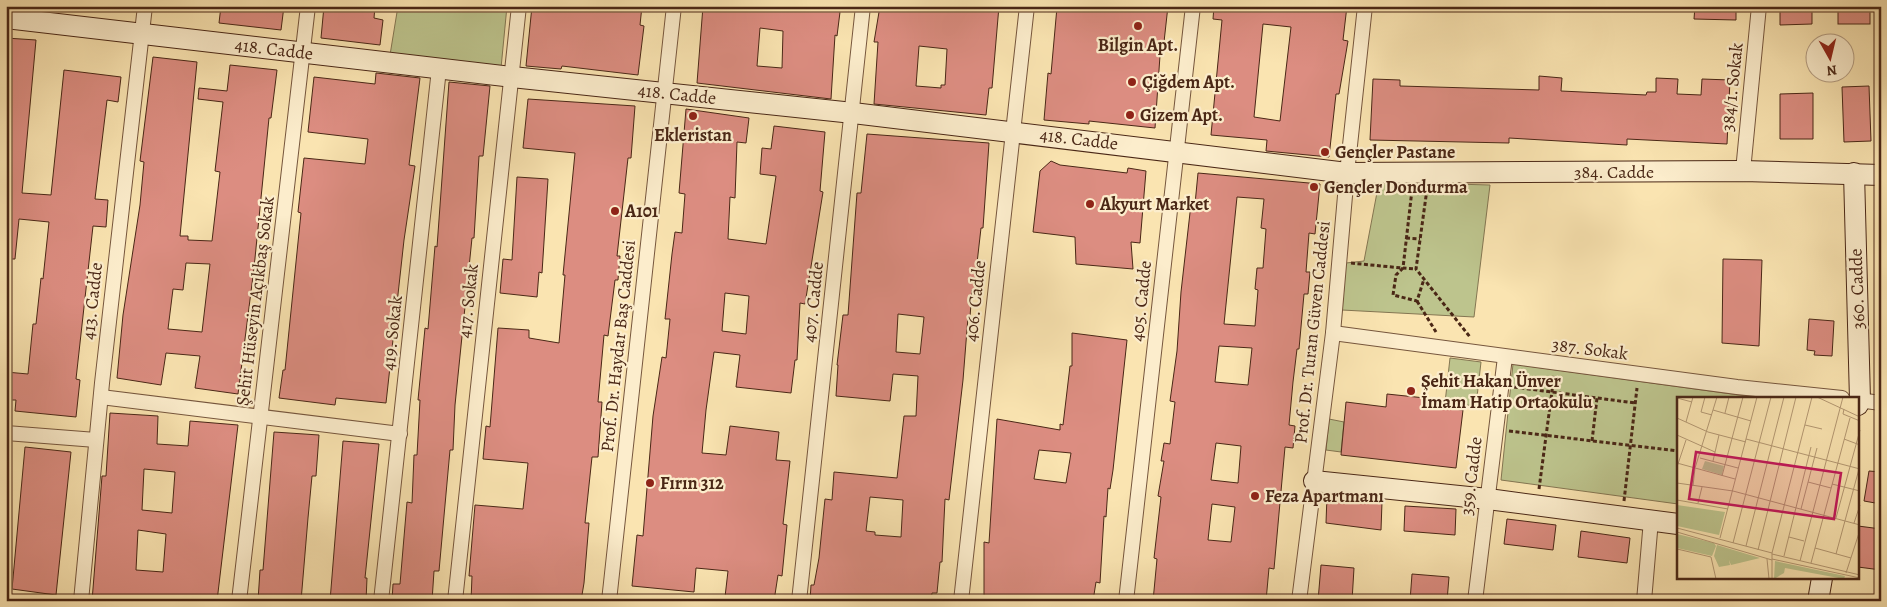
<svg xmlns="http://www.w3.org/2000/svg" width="1887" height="607" font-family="Alegreya,serif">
<rect width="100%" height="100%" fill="#fae4b1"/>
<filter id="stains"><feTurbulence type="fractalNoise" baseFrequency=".004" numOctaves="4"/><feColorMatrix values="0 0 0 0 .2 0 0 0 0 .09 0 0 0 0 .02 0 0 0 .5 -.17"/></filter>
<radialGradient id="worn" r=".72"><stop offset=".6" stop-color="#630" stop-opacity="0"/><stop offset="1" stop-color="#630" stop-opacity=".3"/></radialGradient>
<g fill="#bdc48d" stroke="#847652">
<polygon points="398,6 507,6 501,68 390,55"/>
<polygon points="1379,182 1490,185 1474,317 1342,310 1346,263 1364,261"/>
<polygon points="1450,358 1481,362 1476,406 1445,403"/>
<polygon points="1513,364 1761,398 1678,398 1678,504 1501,480"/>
<polygon points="1329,419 1344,422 1341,452 1326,450"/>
</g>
<g fill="#dc8d81" stroke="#4a2716" fill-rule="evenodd">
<polygon points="221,6 284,6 281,30 219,23"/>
<polygon points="324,6 375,6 374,18 383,20 380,45 321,38"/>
<polygon points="532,6 642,6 640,25 644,26 638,75 562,66 561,69 526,66"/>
<path d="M703,6h133v5l4,1 -3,24 -2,-1 -4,64 -134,-16zM760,28l23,3 -1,37 -25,-2z"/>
<path d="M880,6h119l-7,82h-3l-3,27 -112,-11 4,-62h-4zM919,46l28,3 -2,36h-4v3l-25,-2z"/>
<polygon points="1083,6 1168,6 1164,42 1161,41 1155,128 1089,121 1089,124 1044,120 1048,73 1051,74 1057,7 1083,10"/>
<path d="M1214,6h133l-4,34 5,1 -9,53h-3l-7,63 -63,-6 1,-11 -56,-5 11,-115 -9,-1zM1263,24l28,3 -11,94 -26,-4z"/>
<polygon points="1695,6 1736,6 1736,20 1694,19"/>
<polygon points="1780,6 1812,6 1812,24 1780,25"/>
<rect x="1838" y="6" width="32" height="18"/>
<polygon points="6,38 36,40 22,193 51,195 64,70 121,77 118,102 107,100 95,199 108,200 106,227 93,226 76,379 80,380 76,417 15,411 16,400 6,400 6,372 28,374 33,324 36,324 41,278 43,279 49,222 19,219 15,259 6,259"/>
<path d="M153,57l44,5 -17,174h8v4l24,1 8,-69 -5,-1 8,-69 -25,-3 1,-11 28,3 3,-26 47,5 -6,48h-2l-15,150 -16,126 -43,-6 5,-32 -34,-3 -5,32 -44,-7 6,-63 17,-110 4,-43 -4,-1zM186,263l24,1 -8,68 -34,-3 5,-40 10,1z"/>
<polygon points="376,73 420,78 409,165 415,166 404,240 386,403 336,398 335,405 279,398 283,370 285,370 301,213 298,212 304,158 365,164 368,139 308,132 314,77 375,84"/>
<polygon points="1539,76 1562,78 1561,91 1646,95 1647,92 1656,92 1656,78 1678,79 1677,94 1701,95 1702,79 1730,80 1727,144 1627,139 1627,145 1509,138 1509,143 1370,140 1373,79 1400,80 1400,86 1539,90"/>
<polygon points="449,82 490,86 483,156 479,156 474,238 472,238 455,405 453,450 450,450 439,571 434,571 432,601 392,601 393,584 400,584 407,502 412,503 414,455 417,455 420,400 418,400 425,328 428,329 435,246 437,247"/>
<polygon points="1869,86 1871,141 1844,142 1842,87"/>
<polygon points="1813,93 1813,139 1780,139 1780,94"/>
<polygon points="528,99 635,106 631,158 628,158 617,256 620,256 618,280 615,280 608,336 604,335 598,402 602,402 598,457 592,457 585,523 589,523 584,583 581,601 471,601 472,576 469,576 475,505 523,509 528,463 483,459 486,426 490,427 498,328 529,330 529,338 559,343 565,275 563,275 575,153 523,148"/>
<path d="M686,109l63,9 -3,25 -9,-1 -2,56 -5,-1 -2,42 38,5 10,-68 -16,-2 2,-26 9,1 3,-23 51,6 -5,59 3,1 -18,112 -5,-1 -3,57h-2l-4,33 -55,-6 4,-32 -26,-3 -8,58 -4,43 24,2 4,-29 49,6 -3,28 14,1 -7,63 4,1 -5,51 -4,-1 -4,26 -49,-4 3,-26 -32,-3 -2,24 -62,-6 5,-51 6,1 10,-120 9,-59 4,1 4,-39h-5l7,-65 3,-22 7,1 3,-39 -6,-1zM725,293l24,3 -3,38 -24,-3z"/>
<path d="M867,134l122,9 -6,85h-2l-5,44h4l-2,19 -6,-1 -2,27h-2l-5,63 -14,120 -4,-1 -3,63h-2l-3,31h-5l-1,8h-121l1,-16h3l5,-27 6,-59 7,1 2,-28 63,6 7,-62h12l2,-40 -25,-2 -3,27 -54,-5 2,-31h-1l6,-50h5l9,-122h4zM898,314l26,3 -4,37 -24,-2zM870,497l33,3 -2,37 -26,-2v-3l-9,-1z"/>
<polygon points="1051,161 1060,165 1127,173 1128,168 1146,171 1140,243 1131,242 1133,269 1076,264 1075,237 1033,232 1040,171"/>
<path d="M1198,173l122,11 -5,50 -6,-1 -3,39h4l-2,22h-4l-5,55h-2l-4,33 -4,43 6,1 -2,22 -8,-1 -11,122 -5,-1 -3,33h-113l4,-42 -3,-1 7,-61 -3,-1 6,-35h-3l3,-18 6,1 5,-42 -5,-1 7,-50 4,-59 10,-88h4zM1237,197l27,2 -3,29 5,1 -3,39h-6l-2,21 3,1 -3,36 -31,-2zM1219,346l33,2 -4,37 -33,-3zM1216,443l25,3 -3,37 -27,-3zM1212,504l23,3 -4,35 -23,-2z"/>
<polygon points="517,177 548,179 542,273 539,272 537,297 500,293 503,259 512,260"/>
<polygon points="1723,259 1762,260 1759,346 1722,343"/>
<polygon points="1809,319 1834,321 1832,356 1814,355 1815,351 1807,350"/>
<path d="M1072,333l55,7 -14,130 -3,19 -2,-1 -2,29 -2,-1 -4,67 -4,-1 -3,19 -109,-3v-56l5,1 8,-124 63,11v-6l3,1 7,-59h2zM1039,450l32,3 -5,30 -32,-4z"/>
<polygon points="1387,394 1425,398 1424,406 1463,410 1456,468 1341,455 1346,402 1386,407"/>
<path d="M110,413l48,3 -1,28 31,2 2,-25 48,4 -21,176h-125l10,-125h4zM144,469l31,3 -3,41 -30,-3zM138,530l28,4 -3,38 -27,-2z"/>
<polygon points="274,432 319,435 316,476 312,476 308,518 301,601 258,601 260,570 263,570"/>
<polygon points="343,441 379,444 365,578 367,578 366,601 330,601"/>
<polygon points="25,447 71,452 56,595 12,589"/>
<polygon points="1869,471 1881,472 1881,504 1864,501"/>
<polygon points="1327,496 1382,502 1381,530 1326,523"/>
<polygon points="1405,506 1456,509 1455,535 1404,531"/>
<polygon points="1507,519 1556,525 1553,550 1504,544"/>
<polygon points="1858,526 1881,529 1881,570 1858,567"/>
<polygon points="1581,531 1630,538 1627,563 1578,557"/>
<polygon points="1321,565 1354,568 1352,601 1318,601"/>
<polygon points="1412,574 1449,577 1447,601 1410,601"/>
</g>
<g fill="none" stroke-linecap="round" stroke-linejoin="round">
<defs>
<g id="street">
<polyline points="1743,171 1759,6"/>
<polyline points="1333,333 1737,387 1842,398"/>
<polyline points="101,397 400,434"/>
<polyline points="1858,400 1881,403"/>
<polyline points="6,433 96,440"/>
<polyline points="81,601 102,383 145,6"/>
<polyline points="239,601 308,6"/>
<polyline points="381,601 439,69"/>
<polyline points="455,601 519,6"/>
<polyline points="609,601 674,6"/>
<polyline points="799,601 863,6"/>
<polyline points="961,601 1027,6"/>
<polyline points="1126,601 1193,6"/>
<polyline points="1299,601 1333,333 1347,173 1365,6"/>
<polyline points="1475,601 1505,357"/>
<polyline points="1644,601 1651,520"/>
</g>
<g id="secondary">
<polyline points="6,18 512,77 853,113 1347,173 1743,171 1881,175"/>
<polyline points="1854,173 1860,400 1858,405"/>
<polyline points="1314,481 1488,499 1678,524"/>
<polyline points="1818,601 1822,578"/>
</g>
</defs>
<use href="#street" stroke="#76563d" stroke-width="16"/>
<use href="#secondary" stroke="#4a2716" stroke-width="22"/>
<g stroke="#4a2716" stroke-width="3" stroke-dasharray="4 2.5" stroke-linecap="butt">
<polyline points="1427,189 1416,269 1470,337"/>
<polyline points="1412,190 1403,268 1416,269"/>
<polyline points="1406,238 1420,239"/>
<polyline points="1351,263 1402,268"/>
<polyline points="1403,268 1396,275 1393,295 1417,301 1424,279"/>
<polyline points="1417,301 1436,332"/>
<polyline points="1514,387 1635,403"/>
<polyline points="1509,431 1678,451"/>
<polyline points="1592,441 1597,398"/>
<polyline points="1539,489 1554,376"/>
<polyline points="1624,501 1637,388"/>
</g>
<use href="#street" stroke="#fcedcc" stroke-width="14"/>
<use href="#secondary" stroke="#fcedcc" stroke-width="20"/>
</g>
<g fill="#8f2418" stroke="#fcedcc" stroke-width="2">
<circle cx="1138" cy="26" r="5"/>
<circle cx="1132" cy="82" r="5"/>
<circle cx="1130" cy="115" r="5"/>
<circle cx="693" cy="116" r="5"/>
<circle cx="1325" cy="152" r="5"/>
<circle cx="1314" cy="187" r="5"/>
<circle cx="1090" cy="204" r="5"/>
<circle cx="615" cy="211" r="5"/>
<circle cx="1411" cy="391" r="5"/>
<circle cx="650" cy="483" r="5"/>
<circle cx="1255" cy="496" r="5"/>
</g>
<g text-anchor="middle" stroke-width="4.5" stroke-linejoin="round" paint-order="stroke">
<g font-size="18" font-weight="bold" fill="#4a2716" stroke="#fcedcc" text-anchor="start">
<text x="1138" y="51" text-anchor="middle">Bilgin Apt.</text>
<text x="1142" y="88">Çiğdem Apt.</text>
<text x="1140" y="121">Gizem Apt.</text>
<text x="693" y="141" text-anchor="middle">Ekleristan</text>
<text x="1335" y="158">Gençler Pastane</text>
<text x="1324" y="193">Gençler Dondurma</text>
<text x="1100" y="210">Akyurt Market</text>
<text x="625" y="217">A101</text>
<text x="1421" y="387">Şehit Hakan Ünver<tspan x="1421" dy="21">İmam Hatip Ortaokulu</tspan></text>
<text x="660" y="489">Fırın 312</text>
<text x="1265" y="502">Feza Apartmanı</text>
</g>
<g font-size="18" fill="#4a2716" stroke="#fcedcc">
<text transform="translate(274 49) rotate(7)" y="6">418. Cadde</text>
<text transform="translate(1732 87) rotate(-84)" y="6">384/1. Sokak</text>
<text transform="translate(677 94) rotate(6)" y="6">418. Cadde</text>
<text transform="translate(1079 139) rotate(7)" y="6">418. Cadde</text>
<text x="1614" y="178">384. Cadde</text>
<text transform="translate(1857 289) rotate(-92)" y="6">360. Cadde</text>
<text transform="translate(92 301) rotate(-84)" y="6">413. Cadde</text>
<text transform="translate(255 301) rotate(-83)" y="6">Şehit Hüseyin Açıkbaş Sokak</text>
<text transform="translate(468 301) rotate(-84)" y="6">417. Sokak</text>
<text transform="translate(975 301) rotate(-84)" y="6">406. Cadde</text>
<text transform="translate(1141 301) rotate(-84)" y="6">405. Cadde</text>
<text transform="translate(813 302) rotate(-84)" y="6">407. Cadde</text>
<text transform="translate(1312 332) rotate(-84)" y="6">Prof. Dr. Turan Güven Caddesi</text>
<text transform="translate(392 333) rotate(-84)" y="6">419. Sokak</text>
<text transform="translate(618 346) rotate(-84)" y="6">Prof. Dr. Haydar Baş Caddesi</text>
<text transform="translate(1590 349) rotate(7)" y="6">387. Sokak</text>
<text transform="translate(1471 476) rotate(-83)" y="6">359. Cadde</text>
</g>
</g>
<g transform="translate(1677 397)">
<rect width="182" height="182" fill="#fae4b1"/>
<path d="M28,64l19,5 -2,9 -20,-6zM0,108l48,7 -6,23 -42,-9zM0,137l37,9 2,3 -4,10 -35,-8zM40,148l43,13 -29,7 -2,-5 1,5 -11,2 -5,-11zM98,164l70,15 -1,3 -59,-11 -1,5 -10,6z" fill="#bdc48d"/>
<path fill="none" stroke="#b49873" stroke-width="1" d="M28,0l-4,15 11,3M140,0l43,20M0,1l15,4M167,12l-1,5 17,7M36,13l38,11M48,16l4,-16M0,21l31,14 38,10M9,25l7,-25M128,28l17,4M0,38l38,17M69,42l114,30M167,42l16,6M23,61l38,10M36,64l6,-26M0,66l58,16M0,70l9,-27M45,79l21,-79M131,85l23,6M0,86l56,8 127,34M155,87l28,7M16,89l2,-18 22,-71M0,103l51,9M21,106l4,-16M124,112l16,-61M159,121l24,-88M177,126l6,-18M0,131l95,25v26M0,135l95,28M112,140l15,4M43,141l37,-141M56,146l38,-146M69,149l38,-149M138,151l36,10M0,152l34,8 5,22M81,153l38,-153M95,156l40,-156M95,157l88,21M159,157l23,-85M107,159l27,-109M90,162l2,20M95,162l88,19M123,164l43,-164M134,166l39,-145M169,176l14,-43"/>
<path fill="#c2185b" fill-opacity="0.15" stroke="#c2185b" stroke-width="2.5" d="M19,55l145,21 -7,46 -145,-20z"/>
<rect width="182" height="182" fill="none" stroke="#4a2716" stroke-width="2.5"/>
</g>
<rect width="1887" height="607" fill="none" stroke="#fae4b1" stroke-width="25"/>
<rect x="8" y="8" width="1872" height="592" fill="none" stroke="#4a2716" stroke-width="2.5"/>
<rect x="12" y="12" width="1862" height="582" fill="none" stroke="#4a2716"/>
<g transform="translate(1830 58) rotate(172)"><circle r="24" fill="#fcedcc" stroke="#b59e83"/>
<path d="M0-4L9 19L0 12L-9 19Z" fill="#8f2418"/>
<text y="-8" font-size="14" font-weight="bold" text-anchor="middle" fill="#4a2716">N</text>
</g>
<rect width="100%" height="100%" filter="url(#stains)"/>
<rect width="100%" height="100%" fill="url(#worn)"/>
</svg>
